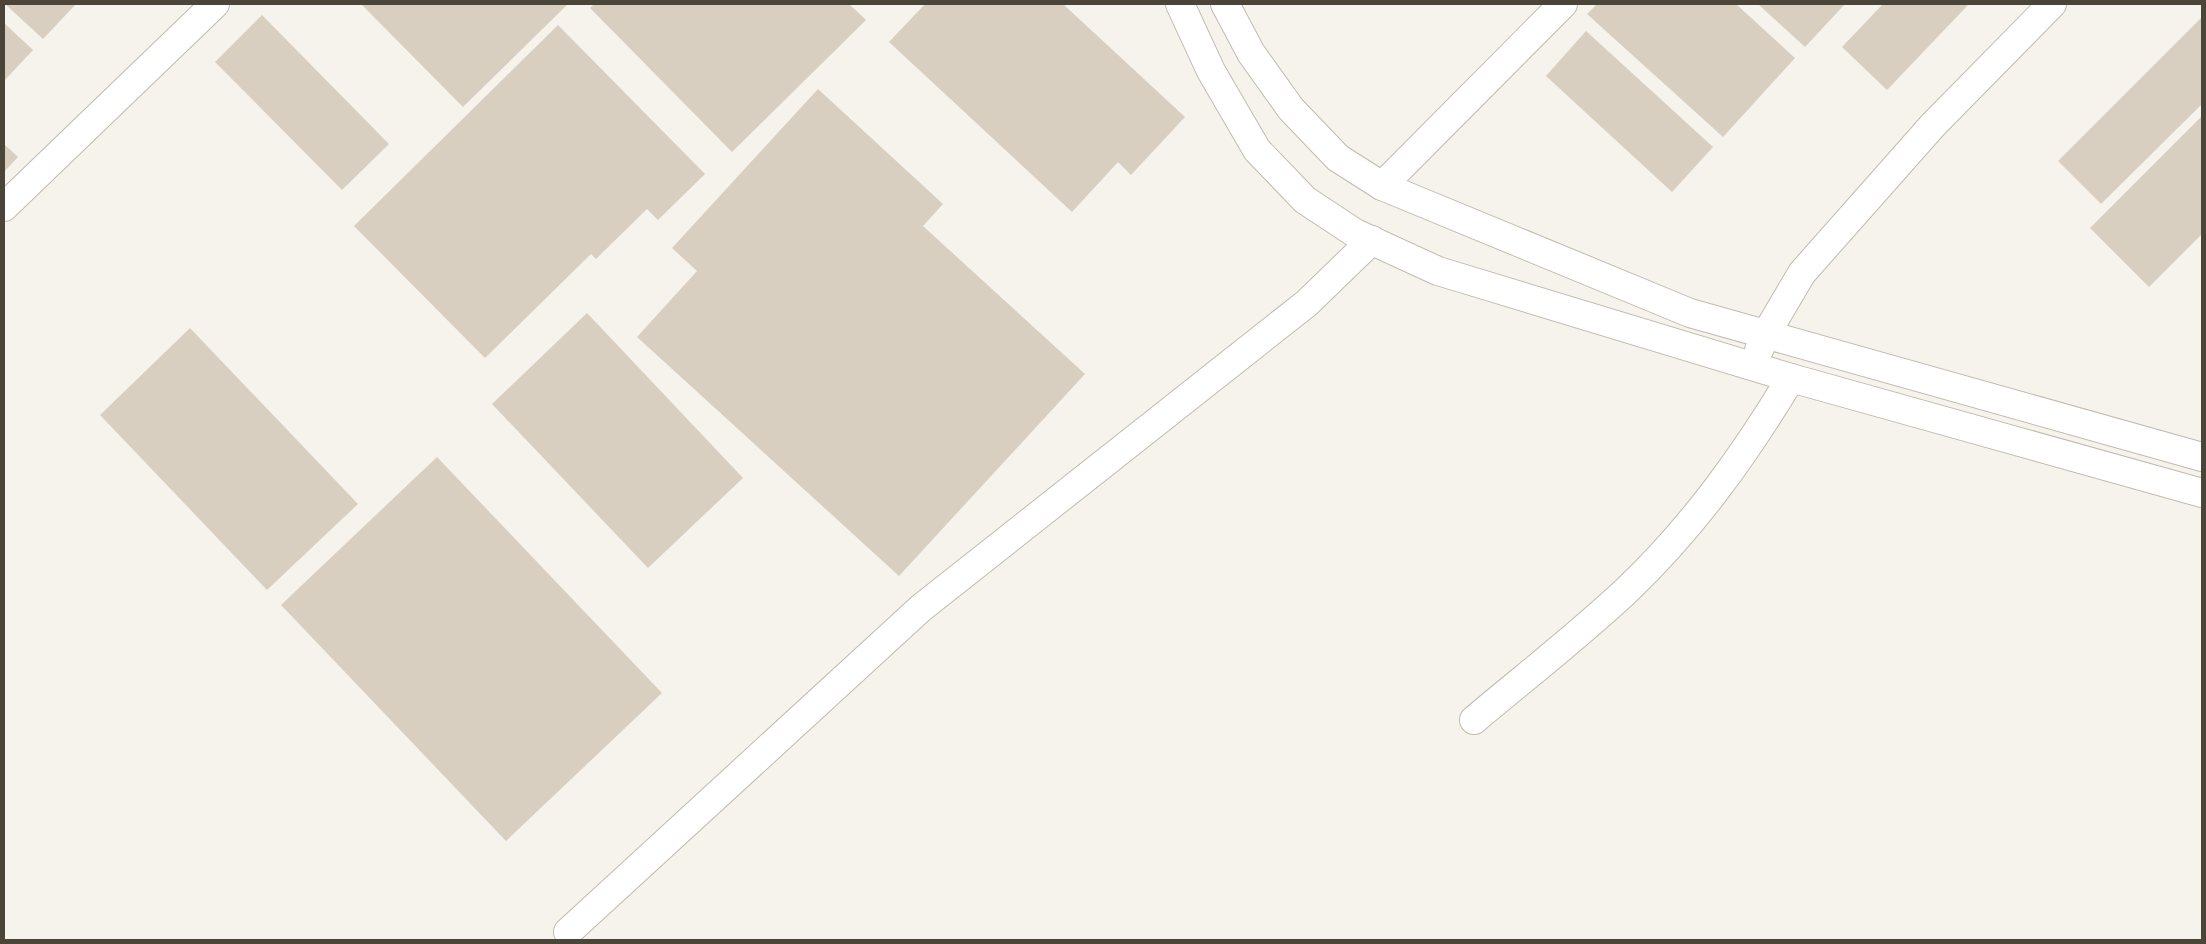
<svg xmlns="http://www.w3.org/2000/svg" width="2206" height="944" font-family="'PT Sans',sans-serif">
<rect width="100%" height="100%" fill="#f6f3ec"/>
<g fill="#d8cfc1">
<polygon points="5,4 76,4 43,39"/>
<polygon points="361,4 568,4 463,107"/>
<polygon points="594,4 849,4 866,20 732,152 590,8"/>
<polygon points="925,4 1063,4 1185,117 1131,175 1118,162 1072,212 889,42"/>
<polygon points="1597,4 1736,4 1795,58 1723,137 1587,14"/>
<polygon points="1758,4 1845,4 1805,47"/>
<polygon points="1883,4 1969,4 1887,90 1842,47"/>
<polygon points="262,15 389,144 342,190 215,62"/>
<polygon points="2202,17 2202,104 2101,204 2058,161"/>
<polygon points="4,23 33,50 4,81"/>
<polygon points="558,25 705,174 658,220 647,209 596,259 591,254 485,358 354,226"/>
<polygon points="1586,31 1713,147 1672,192 1546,76"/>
<polygon points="818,89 943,204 923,226 1085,374 899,576 637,337 697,271 672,248"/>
<polygon points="2202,116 2202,234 2149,287 2090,228"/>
<polygon points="4,144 18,157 4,172"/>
<polygon points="587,313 743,478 648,568 492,404"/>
<polygon points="190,328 358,504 267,590 100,415"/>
<polygon points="437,457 662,693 506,841 281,605"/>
</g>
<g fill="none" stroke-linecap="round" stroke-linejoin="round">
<defs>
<g id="minor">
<polyline points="1180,4 1211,71 1257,150 1305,200 1355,233 1438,271 1791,378 2202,493"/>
<polyline points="1225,4 1251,53 1291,109 1338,158 1382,186 1690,313 2202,457"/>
<polyline points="1382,186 1563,4"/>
<polyline points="4,207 215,4"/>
<polyline points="1759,350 1766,334 1802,273 1933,125 2052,4"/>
<path d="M1474,720c51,-43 104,-84 153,-130 66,-63 117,-134 164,-212"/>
<polyline points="568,932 921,608 1307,303 1372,240"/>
</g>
</defs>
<use href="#minor" stroke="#c2bbae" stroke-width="30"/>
<use href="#minor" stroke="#fff" stroke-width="28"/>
</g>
<rect width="2206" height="944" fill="none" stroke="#4b4439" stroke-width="10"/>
</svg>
